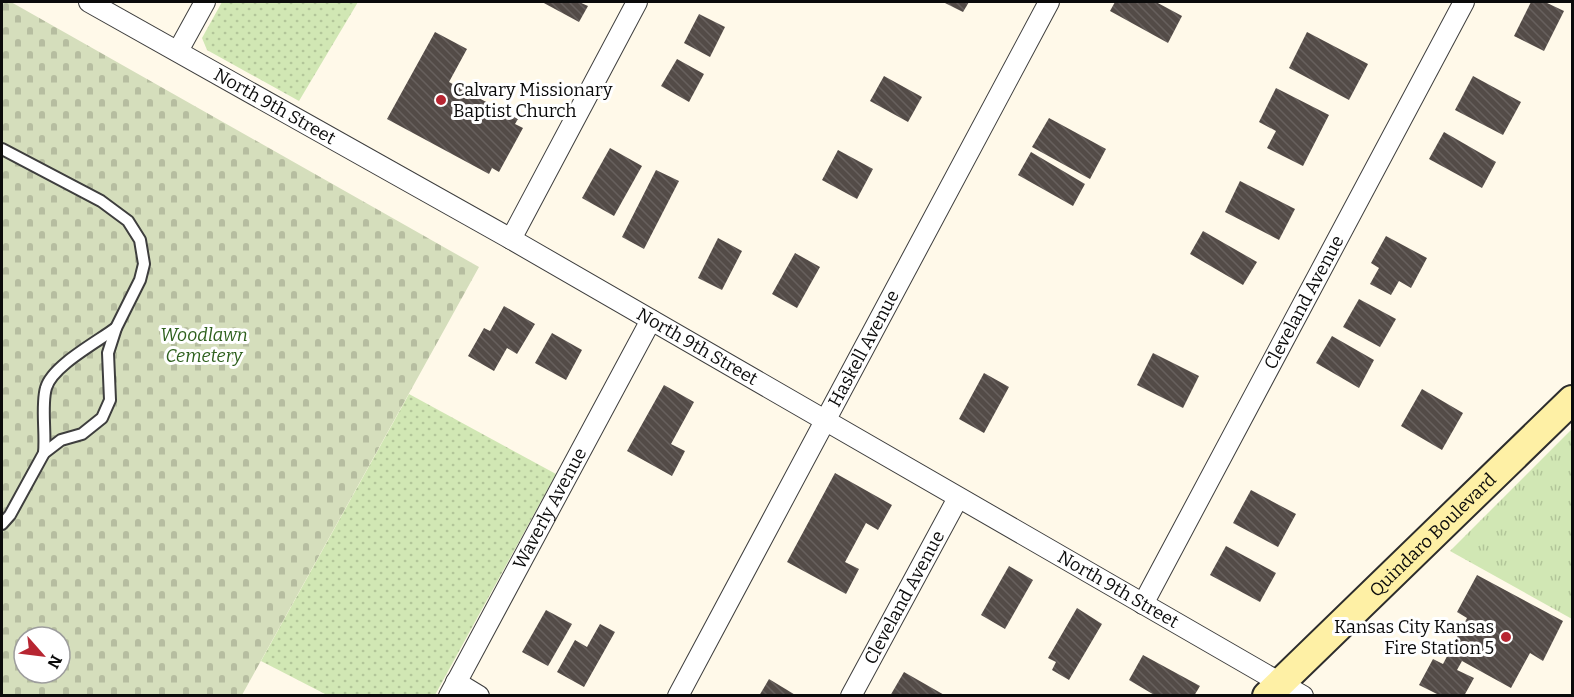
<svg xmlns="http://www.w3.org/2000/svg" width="1574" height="697" font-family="Bitter,serif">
<defs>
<pattern id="grass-dots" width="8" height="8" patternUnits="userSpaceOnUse" patternTransform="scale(1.5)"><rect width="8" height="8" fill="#d1e7b4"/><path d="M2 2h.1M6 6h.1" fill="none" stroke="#b2c599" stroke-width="1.8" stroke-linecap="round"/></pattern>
<pattern id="cemetery-stones" width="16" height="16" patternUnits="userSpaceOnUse" patternTransform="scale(1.5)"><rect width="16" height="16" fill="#d5debc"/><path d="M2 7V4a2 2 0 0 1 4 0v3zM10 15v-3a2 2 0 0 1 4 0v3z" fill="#b6bda0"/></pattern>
<pattern id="park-tufts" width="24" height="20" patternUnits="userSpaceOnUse" patternTransform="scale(1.5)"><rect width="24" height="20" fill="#d1e7b4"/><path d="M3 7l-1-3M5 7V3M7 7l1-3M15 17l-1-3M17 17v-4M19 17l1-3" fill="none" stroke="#b2c599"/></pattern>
<pattern id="building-back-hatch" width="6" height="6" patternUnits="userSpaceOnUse" patternTransform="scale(1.5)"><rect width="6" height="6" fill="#534b47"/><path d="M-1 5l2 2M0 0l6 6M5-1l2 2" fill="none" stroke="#67605d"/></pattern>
</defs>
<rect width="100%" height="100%" fill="#fff9e9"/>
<g fill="url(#grass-dots)">
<polygon points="222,2 358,2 299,101 207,50 202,38"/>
<polygon points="409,394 556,474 435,695 327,695 261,661"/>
</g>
<path fill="url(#cemetery-stones)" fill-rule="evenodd" d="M2,2h9l468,265 -237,428h-240zM24,637h36v36h-36z"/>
<polygon fill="url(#park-tufts)" points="1572,429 1572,619 1450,551"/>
<g fill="url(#building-back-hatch)">
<polygon points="542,2 579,2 588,6 579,22"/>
<polygon points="943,2 969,2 963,12"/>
<polygon points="1115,2 1156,2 1182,16 1168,43 1110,11"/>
<polygon points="1531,2 1545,2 1564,11 1544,51 1514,36"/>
<polygon points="699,14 725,27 710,57 684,43"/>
<polygon points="435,32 467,49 449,82 518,119 515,124 523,128 499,172 492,168 489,174 387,119"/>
<polygon points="1307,32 1368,64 1349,100 1289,68"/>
<polygon points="677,59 704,74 689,102 661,86"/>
<polygon points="884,76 922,97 908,122 870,101"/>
<polygon points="1473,76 1521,102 1503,135 1455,110"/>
<polygon points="1276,88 1329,115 1303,166 1267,148 1276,131 1259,122"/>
<polygon points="1049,118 1106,149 1090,179 1032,147"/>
<polygon points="1444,132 1496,162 1482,188 1429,159"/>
<polygon points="610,148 642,166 614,216 582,198"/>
<polygon points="838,150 873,169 857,199 822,180"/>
<polygon points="1031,152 1085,184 1073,206 1018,175"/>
<polygon points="656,170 679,181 644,249 622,237"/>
<polygon points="1240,181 1295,209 1279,240 1225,212"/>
<polygon points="1203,231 1257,262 1243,285 1190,254"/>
<polygon points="1386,236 1427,258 1411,288 1399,281 1391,295 1370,284 1379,268 1371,263"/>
<polygon points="718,238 742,251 722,290 698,278"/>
<polygon points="795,253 820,267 797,308 772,294"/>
<polygon points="1359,299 1396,319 1380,347 1343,327"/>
<polygon points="504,306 535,324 517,354 507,348 494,371 468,356 484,328 490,331"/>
<polygon points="552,333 582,350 566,380 535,363"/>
<polygon points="1332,336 1374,360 1359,388 1316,363"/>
<polygon points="1153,353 1199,376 1183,408 1137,385"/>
<polygon points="984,373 1009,387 984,433 959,419"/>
<polygon points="664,385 694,402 671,444 685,451 672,476 627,451"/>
<polygon points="1422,389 1463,413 1442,450 1401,426"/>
<polygon points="835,473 892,505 878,530 866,523 845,562 859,569 846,594 787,562"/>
<polygon points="1251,490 1296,514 1278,547 1233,523"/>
<polygon points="1226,546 1276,573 1260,602 1210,575"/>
<polygon points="1009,566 1033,580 1005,629 981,615"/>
<polygon points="1477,575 1563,621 1543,661 1530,653 1511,688 1462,661 1457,670 1474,678 1464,696 1441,696 1419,685 1433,659 1443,664 1467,618 1457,612"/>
<polygon points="1077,608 1102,624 1069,680 1052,670 1056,662 1048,658"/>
<polygon points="546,610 572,624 548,666 522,652"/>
<polygon points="600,624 615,632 584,687 557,672 575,640 587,647"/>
<polygon points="1143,655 1200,686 1194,696 1156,696 1129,680"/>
<polygon points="904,672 946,696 890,696"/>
<polygon points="769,679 797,696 759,696"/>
</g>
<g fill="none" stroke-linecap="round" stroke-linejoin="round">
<defs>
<g id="lane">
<polyline points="2,149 101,201 128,221 140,240 144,264 140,280 116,328 108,353 110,400 102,418 82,434 61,440 44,453 10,515 2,524"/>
<path d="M44,453c2,-19 -3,-49 2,-65 6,-22 51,-46 70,-60"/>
</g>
<g id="street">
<path id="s1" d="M89,2l422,237 792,457"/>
<polyline points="178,51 205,2"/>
<polyline points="511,239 637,2"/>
<path id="s2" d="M1143,604l321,-602"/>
<polyline points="456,682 479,696"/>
<path id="s3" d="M449,696l202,-376"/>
<path id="s4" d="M678,696l371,-694"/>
<path id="s5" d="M851,696l107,-198"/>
</g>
<g id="secondary">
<path id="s6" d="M1267,696l305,-296"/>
</g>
</defs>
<use href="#lane" stroke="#3e3e3e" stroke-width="14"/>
<use href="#street" stroke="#3e3e3e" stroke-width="22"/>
<use href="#secondary" stroke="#2d2d2d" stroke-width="32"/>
<use href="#lane" stroke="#fff" stroke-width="10"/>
<use href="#street" stroke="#fff" stroke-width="20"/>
<use href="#secondary" stroke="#fef0a5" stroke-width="28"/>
</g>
<g fill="#b72632" stroke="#fff" stroke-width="2">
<circle cx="441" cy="100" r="6"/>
<circle cx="1506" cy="637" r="6"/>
</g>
<g text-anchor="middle" stroke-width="6" stroke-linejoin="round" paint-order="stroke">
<g font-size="18" fill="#0b0b0b" stroke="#fff" text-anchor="start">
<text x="453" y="96">Calvary Missionary<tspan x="453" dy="21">Baptist Church</tspan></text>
<text x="1494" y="633" text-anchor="end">Kansas City Kansas<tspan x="1494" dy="21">Fire Station 5</tspan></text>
</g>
<g font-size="18" fill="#0b0b0b" stroke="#fff">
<text dy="6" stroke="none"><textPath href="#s1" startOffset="213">North 9th Street</textPath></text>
<text dy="6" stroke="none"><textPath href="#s2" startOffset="342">Cleveland Avenue</textPath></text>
<text dy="6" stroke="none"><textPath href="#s1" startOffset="699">North 9th Street</textPath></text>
<text dy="6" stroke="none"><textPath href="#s4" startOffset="394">Haskell Avenue</textPath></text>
<text dy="6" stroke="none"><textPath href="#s3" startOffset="213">Waverly Avenue</textPath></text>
<text dy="6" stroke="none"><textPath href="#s6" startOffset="231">Quindaro Boulevard</textPath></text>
<text dy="6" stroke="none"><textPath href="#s1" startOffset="1185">North 9th Street</textPath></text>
<text dy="6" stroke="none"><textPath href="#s5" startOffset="112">Cleveland Avenue</textPath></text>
</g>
<g font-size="18" font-style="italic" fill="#2e601d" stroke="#fff">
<text x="204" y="341">Woodlawn<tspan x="204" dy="21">Cemetery</tspan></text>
</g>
</g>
<rect width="1574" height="697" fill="none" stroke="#0b0b0b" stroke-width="6"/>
<g transform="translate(42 655) rotate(118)"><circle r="28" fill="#ffffff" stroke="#9d9d9d" stroke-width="1.5"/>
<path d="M0-4.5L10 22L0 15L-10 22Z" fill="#b72632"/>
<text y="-9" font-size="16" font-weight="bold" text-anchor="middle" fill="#0b0b0b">N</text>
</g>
</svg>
